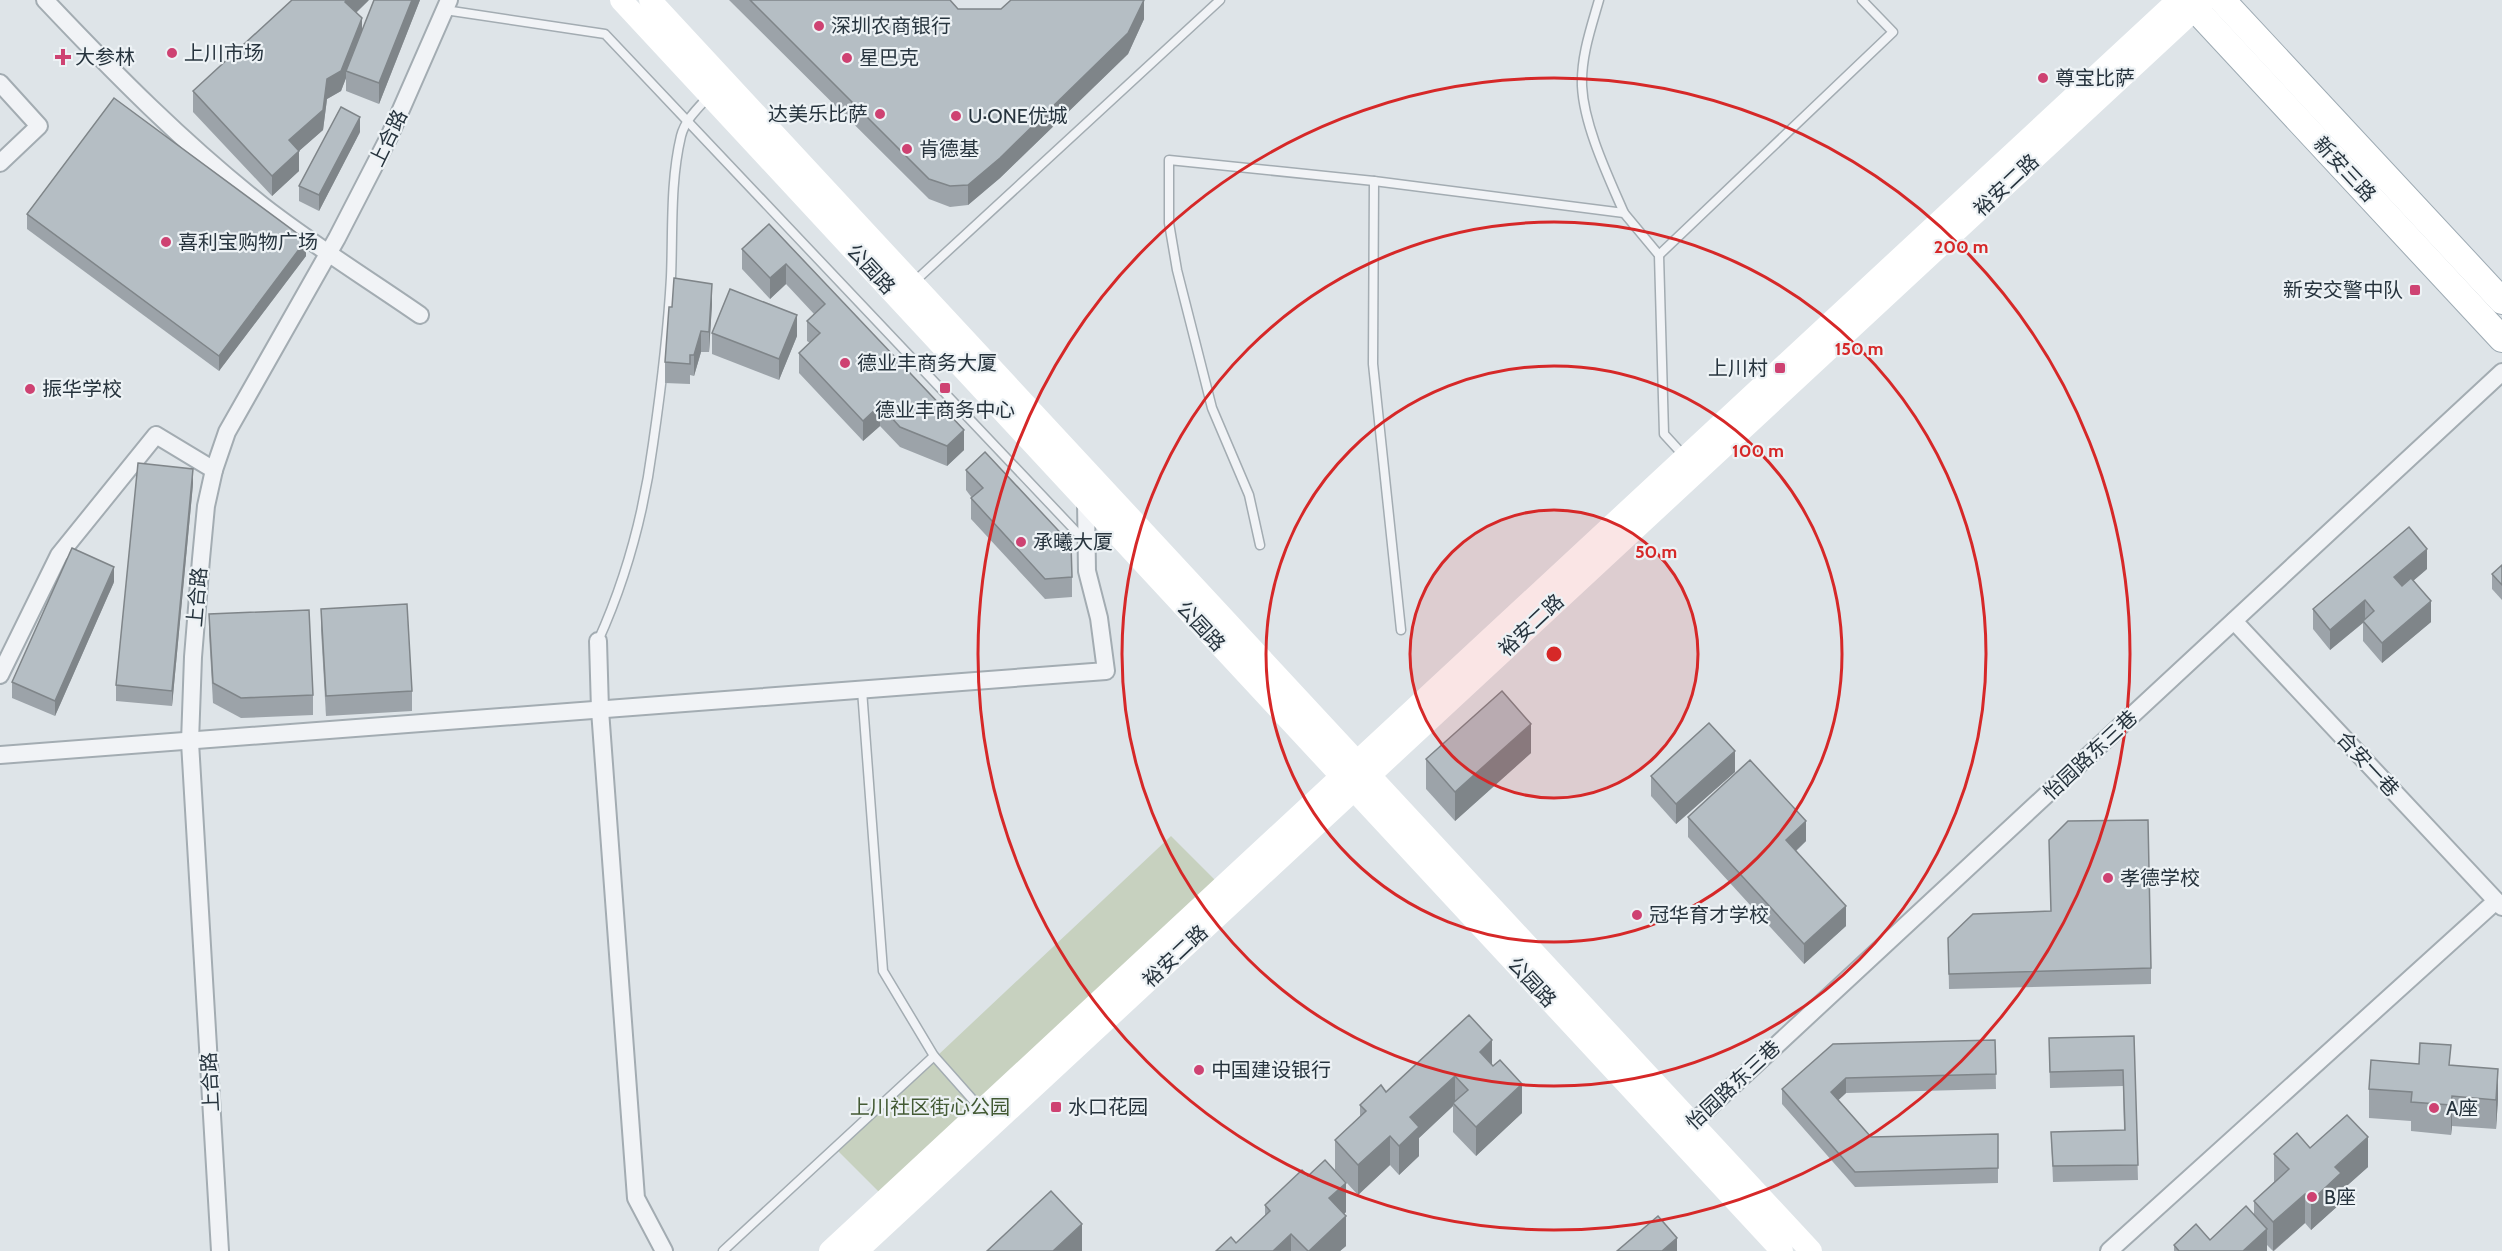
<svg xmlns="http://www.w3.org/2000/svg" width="2502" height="1251" font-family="Cabin,'Noto Sans SC',sans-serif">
<rect width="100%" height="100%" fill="#dee4e8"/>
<polygon fill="#c7d1bf" points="1171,836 1217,882 883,1196 837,1150"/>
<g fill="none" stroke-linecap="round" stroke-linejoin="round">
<defs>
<g id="lane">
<path d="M1599,0c-8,28 -18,56 -17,86 2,40 26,90 42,127"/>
<polyline points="445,10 605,34 1085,541"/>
<polyline points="1374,181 1373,364 1401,630"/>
<polyline points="1659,255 1893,32 1862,0"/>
<polyline points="914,282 1220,0"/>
<polyline points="1260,545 1249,495 1212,408 1177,270 1169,223 1169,160 1374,181 1624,213 1659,255 1664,434 1685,457"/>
<path d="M598,641c29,-64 46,-128 55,-197 8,-55 15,-112 18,-167 2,-46 -1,-95 10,-141 4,-16 17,-28 28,-40"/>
<polyline points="934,1056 981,1109"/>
<polyline points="723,1251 934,1056 883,971 862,690"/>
</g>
<g id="street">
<path d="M45,0c69,73 139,144 218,206 50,39 105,73 157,109"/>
<polyline points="0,83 39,126 0,163"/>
<polyline points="2234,621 2502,907"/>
<polyline points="598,641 600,710 636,1198 664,1251"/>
<polyline points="0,675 59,555 156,435 214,470"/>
<polyline points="0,755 1106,671 1099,618 1087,571 1086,501"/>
<polyline points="1684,1131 2502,372"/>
<polyline points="220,1251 190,742 193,657 201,559 206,506 214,470 227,432 337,238 389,137 449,0"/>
<polyline points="2109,1251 2496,901"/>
</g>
<g id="primary">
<polyline points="2187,0 2502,339"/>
<polyline points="2222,0 2502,301"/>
</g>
</defs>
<use href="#lane" stroke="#a3acb2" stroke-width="11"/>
<use href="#street" stroke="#a3acb2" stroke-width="20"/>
<use href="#primary" stroke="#9daab3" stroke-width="28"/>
<use href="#lane" stroke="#f1f3f6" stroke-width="8"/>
<use href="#street" stroke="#f1f3f6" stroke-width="16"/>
<g stroke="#fff" stroke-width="22">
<polyline points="621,0 1782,1251"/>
<polyline points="650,0 1811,1251"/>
<polyline points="830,1251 2178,0"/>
<polyline points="857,1251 2205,0"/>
</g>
<use href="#primary" stroke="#fff" stroke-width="26"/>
</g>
<g fill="#9ca3a9">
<polygon points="369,0 356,13 362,32 374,0 420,0 379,104 346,91 346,78 341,91 327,99 323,130 299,151 299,171 272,196 193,112 193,91"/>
<polygon points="729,0 950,0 958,9 1001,9 1144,0 1144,19 1128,54 1000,178 968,205 950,207 929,199"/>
<polygon points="360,132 319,211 299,201 299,186"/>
<polygon points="27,214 306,256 219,371 27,229"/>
<polygon points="769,224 964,450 947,466 900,447 880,426 863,441 799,373 799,353 810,343 807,341 807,321 814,314 786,284 770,299 742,269 742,249"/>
<polygon points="712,304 709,352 701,352 694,376 690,375 690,384 665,383 665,362"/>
<polygon points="712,333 797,336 779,380 712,354"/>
<polygon points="966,470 1072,577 1072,597 1045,599 971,519 971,498 972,498 966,490"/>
<polygon points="193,484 172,706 116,701 116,685"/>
<polygon points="2502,565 2502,600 2492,589 2492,574"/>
<polygon points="2427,569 2413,581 2431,622 2382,663 2363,641 2363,623 2330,650 2313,629 2313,609"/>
<polygon points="114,582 55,716 12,698 12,682"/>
<polygon points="321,609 412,691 412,711 326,716 321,630"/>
<polygon points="209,614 313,695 313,715 241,718 213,703 209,634"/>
<polygon points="1531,753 1455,821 1426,789 1426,759"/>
<polygon points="1735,772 1676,824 1651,796 1651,776"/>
<polygon points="1688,817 1806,841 1796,851 1846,926 1804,964 1688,837"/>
<polygon points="2049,855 2151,968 2151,984 1949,989 1948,938 2051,911"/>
<polygon points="2134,1036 2138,1180 2053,1182 2051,1132 2124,1130 2123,1086 2050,1088 2049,1038"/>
<polygon points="1995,1040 1996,1089 1846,1093 1838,1100 1871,1137 1998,1134 1998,1183 1855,1187 1782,1104 1782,1089"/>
<polygon points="2419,1064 2451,1066 2498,1099 2496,1129 2452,1126 2451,1135 2411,1131 2411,1121 2369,1118 2369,1089"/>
<polygon points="1492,1065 1522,1113 1476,1156 1453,1132 1453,1106 1419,1138 1419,1156 1399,1175 1390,1165 1358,1195 1335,1170 1335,1140 1360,1117 1360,1105 1386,1092"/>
<polygon points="2310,1148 2368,1167 2341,1191 2341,1203 2311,1230 2305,1223 2274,1251 2273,1251 2267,1245 2267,1251 2174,1251 2174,1245 2210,1240 2254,1214 2254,1201 2274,1182 2274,1154"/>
<polygon points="1265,1205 1346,1212 1344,1214 1346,1246 1340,1251 1216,1251 1236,1243 1265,1216"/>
</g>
<g fill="#7f8589">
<polygon points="347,0 369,0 345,23 345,2"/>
<polygon points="412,0 420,0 379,104 379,83"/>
<polygon points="1144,0 1144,19 1128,54 1000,178 968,205 968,185"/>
<polygon points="362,18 362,39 346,71 346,78 341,91 327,99 323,130 299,151 299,171 272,196 272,176 289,140 327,79"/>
<polygon points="360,117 360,132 319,211 319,195"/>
<polygon points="306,240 306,256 219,371 219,356"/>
<polygon points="786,264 786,284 770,299 770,278"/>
<polygon points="712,284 712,304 709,352 709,332"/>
<polygon points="797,315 797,336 779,380 779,359"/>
<polygon points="701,331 701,352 694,376 694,355"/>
<polygon points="880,405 880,426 863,441 863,421"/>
<polygon points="964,430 964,450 947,466 947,446"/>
<polygon points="193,469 193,484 172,706 172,691"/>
<polygon points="2427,549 2427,569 2394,597 2394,577"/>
<polygon points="114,567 114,582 55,716 55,701"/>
<polygon points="2365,600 2365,621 2330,650 2330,630"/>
<polygon points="2431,601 2431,622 2382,663 2382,643"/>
<polygon points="1531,724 1531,753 1455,821 1455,792"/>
<polygon points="1735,751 1735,772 1676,824 1676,804"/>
<polygon points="1806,821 1806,841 1786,860 1786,840"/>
<polygon points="1846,906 1846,926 1804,964 1804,944"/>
<polygon points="1492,1040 1492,1069 1480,1052"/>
<polygon points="2498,1069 2498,1099 2496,1129 2496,1100"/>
<polygon points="1455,1076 1455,1104 1453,1103 1453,1106 1419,1138 1419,1156 1399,1175 1399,1146 1410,1117"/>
<polygon points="1846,1078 1846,1093 1831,1107 1831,1092"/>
<polygon points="1522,1084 1522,1113 1476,1156 1476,1127"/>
<polygon points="2452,1096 2452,1126 2451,1135 2451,1105"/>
<polygon points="1390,1136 1390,1165 1358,1195 1358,1165"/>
<polygon points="2368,1137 2368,1167 2341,1191 2341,1203 2311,1230 2311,1201 2335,1167"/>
<polygon points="1346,1183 1346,1212 1329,1228 1329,1198"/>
<polygon points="2305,1194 2305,1223 2273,1251 2273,1222"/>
<polygon points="1346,1216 1346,1246 1340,1251 1309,1251"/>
<polygon points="1082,1224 1082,1251 1053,1251"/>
<polygon points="2267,1229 2267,1251 2243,1251"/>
<polygon points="1291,1234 1291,1251 1273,1251"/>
<polygon points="1677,1238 1677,1251 1662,1251"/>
</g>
<g fill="#b5bec4" stroke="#7f8589" stroke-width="1.5">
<polygon points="292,0 347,0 345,2 362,18 341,71 327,79 323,110 289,140 299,151 272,176 193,91"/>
<polygon points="374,0 412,0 379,83 346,71"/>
<polygon points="750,0 950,0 958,9 1001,9 1011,0 1144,0 1128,33 1000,158 968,185 950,186 929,179"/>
<polygon points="114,98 306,240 219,356 27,214"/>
<polygon points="341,107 360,117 319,195 299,186"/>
<polygon points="769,224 964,430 947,446 900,427 880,405 863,421 799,353 820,333 807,321 825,304 786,264 770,278 742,249"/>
<polygon points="674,278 712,284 709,332 701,331 694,355 690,355 690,364 665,362 669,307 672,307"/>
<polygon points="730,289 797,315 779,359 712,333"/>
<polygon points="985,452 1071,544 1072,577 1045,579 971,498 983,488 966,470"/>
<polygon points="138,463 193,469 172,691 116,685"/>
<polygon points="2409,527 2427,549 2394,577 2402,586 2411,578 2431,601 2382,643 2363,621 2374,611 2365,600 2330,630 2313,609"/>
<polygon points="72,548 114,567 55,701 12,682"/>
<polygon points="2502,565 2502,585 2492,574"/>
<polygon points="407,604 412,691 326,696 321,609"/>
<polygon points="309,610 313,695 241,698 213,683 209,614"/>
<polygon points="1502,691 1531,724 1455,792 1426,759"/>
<polygon points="1709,723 1735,751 1676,804 1651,776"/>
<polygon points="1750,760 1806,821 1786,840 1846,906 1804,944 1688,817"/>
<polygon points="2148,820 2151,968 1949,974 1948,938 1973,914 2051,911 2049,840 2068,821"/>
<polygon points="1469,1015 1492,1040 1480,1052 1493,1066 1500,1060 1522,1084 1476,1127 1453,1103 1468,1090 1455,1076 1410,1117 1419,1127 1399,1146 1390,1136 1358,1165 1335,1140 1366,1111 1360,1105 1381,1085 1386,1092"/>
<polygon points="2134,1036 2138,1165 2053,1166 2051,1132 2125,1130 2123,1070 2050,1072 2049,1038"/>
<polygon points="1995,1040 1996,1074 1846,1078 1831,1092 1871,1137 1998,1134 1998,1168 1855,1172 1782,1089 1833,1044"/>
<polygon points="2420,1043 2451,1045 2449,1065 2498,1069 2496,1100 2452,1096 2451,1105 2411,1102 2412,1092 2369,1089 2371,1060 2419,1064"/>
<polygon points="2347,1115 2368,1137 2335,1167 2341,1173 2311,1201 2305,1194 2273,1222 2254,1201 2289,1169 2274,1154 2297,1133 2310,1148"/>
<polygon points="1325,1160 1346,1183 1329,1198 1346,1216 1309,1251 1308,1251 1291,1234 1273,1251 1216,1251 1231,1237 1236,1243 1270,1211 1265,1205 1302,1170 1308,1176"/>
<polygon points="1051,1191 1082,1224 1053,1251 987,1251"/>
<polygon points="2246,1206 2267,1229 2243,1251 2179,1251 2174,1245 2196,1224 2210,1240"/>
<polygon points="1658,1216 1677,1238 1662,1251 1617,1251"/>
</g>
<circle cx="1554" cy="654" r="144" fill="#d62828" fill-opacity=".12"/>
<g fill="none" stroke="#d62828" stroke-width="3">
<circle cx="1554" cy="654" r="144"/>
<circle cx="1554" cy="654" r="288"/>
<circle cx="1554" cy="654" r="432"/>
<circle cx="1554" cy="654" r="576"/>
</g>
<g fill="#ce4272" stroke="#edf2f5" stroke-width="2">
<circle cx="819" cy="26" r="6"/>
<circle cx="172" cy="53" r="6"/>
<path d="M60 48h6v6h6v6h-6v6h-6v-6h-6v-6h6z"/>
<circle cx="847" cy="58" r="6"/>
<circle cx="2043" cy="78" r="6"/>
<circle cx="880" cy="114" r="6"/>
<circle cx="956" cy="116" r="6"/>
<circle cx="907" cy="149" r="6"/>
<circle cx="166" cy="242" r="6"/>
<rect x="2409" y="284" width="12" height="12" rx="3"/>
<circle cx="845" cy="363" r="6"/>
<rect x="1774" y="362" width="12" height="12" rx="3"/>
<rect x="939" y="382" width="12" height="12" rx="3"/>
<circle cx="30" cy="389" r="6"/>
<circle cx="1021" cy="542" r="6"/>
<circle cx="2108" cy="878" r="6"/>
<circle cx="1637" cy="915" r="6"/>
<circle cx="1199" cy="1070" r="6"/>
<rect x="1050" y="1101" width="12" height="12" rx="3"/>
<circle cx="2434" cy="1108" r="6"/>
<circle cx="2312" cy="1197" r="6"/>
</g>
<g text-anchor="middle" stroke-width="4.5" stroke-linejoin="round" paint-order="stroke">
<g font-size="20" fill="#27343e" stroke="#edf2f5" text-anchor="start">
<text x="831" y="33">深圳农商银行</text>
<text x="184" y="60">上川市场</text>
<text x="75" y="64">大参林</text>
<text x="859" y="65">星巴克</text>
<text x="2055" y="85">尊宝比萨</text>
<text x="868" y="121" text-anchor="end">达美乐比萨</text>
<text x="968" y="123">U·ONE优城</text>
<text x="919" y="156">肯德基</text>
<text x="178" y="249">喜利宝购物广场</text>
<text x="2403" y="297" text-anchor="end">新安交警中队</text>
<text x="857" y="370">德业丰商务大厦</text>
<text x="1768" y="375" text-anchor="end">上川村</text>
<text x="42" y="396">振华学校</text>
<text x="945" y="417" text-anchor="middle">德业丰商务中心</text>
<text x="1033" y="549">承曦大厦</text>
<text x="2120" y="885">孝德学校</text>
<text x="1649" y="922">冠华育才学校</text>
<text x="1211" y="1077">中国建设银行</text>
<text x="1068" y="1114">水口花园</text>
<text x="2446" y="1115">A座</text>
<text x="2324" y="1204">B座</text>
</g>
<g font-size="20" fill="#27343e" stroke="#edf2f5">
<text transform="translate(388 138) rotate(-64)" y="7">上合路</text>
<text transform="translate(2345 169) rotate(47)" y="7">新安三路</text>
<text transform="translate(2006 185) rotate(-43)" y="7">裕安二路</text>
<text transform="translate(871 269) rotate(47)" y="7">公园路</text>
<text transform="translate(197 597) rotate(-85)" y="7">上合路</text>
<text transform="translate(1531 625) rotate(-43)" y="7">裕安二路</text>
<text transform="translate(1201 626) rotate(47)" y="7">公园路</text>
<text transform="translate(2090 755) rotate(-43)" y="7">怡园路东三巷</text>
<text transform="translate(2368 764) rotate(47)" y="7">合安一巷</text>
<text transform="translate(1175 956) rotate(-43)" y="7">裕安二路</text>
<text transform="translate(1532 982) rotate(47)" y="7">公园路</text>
<text transform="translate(210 1082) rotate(-93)" y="7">上合路</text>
<text transform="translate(1733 1085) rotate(-43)" y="7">怡园路东三巷</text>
</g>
<g font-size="20" fill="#435a34" stroke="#edf2f5">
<text x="930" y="1114">上川社区街心公园</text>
</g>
</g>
<circle cx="1554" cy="654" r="9" fill="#d62828" stroke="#edf2f5" stroke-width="3"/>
<g font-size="18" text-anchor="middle" font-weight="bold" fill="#d62828" stroke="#edf2f5" stroke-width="4.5" stroke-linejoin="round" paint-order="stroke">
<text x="1961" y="253">200 m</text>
<text x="1859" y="355">150 m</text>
<text x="1758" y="457">100 m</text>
<text x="1656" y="558">50 m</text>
</g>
</svg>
